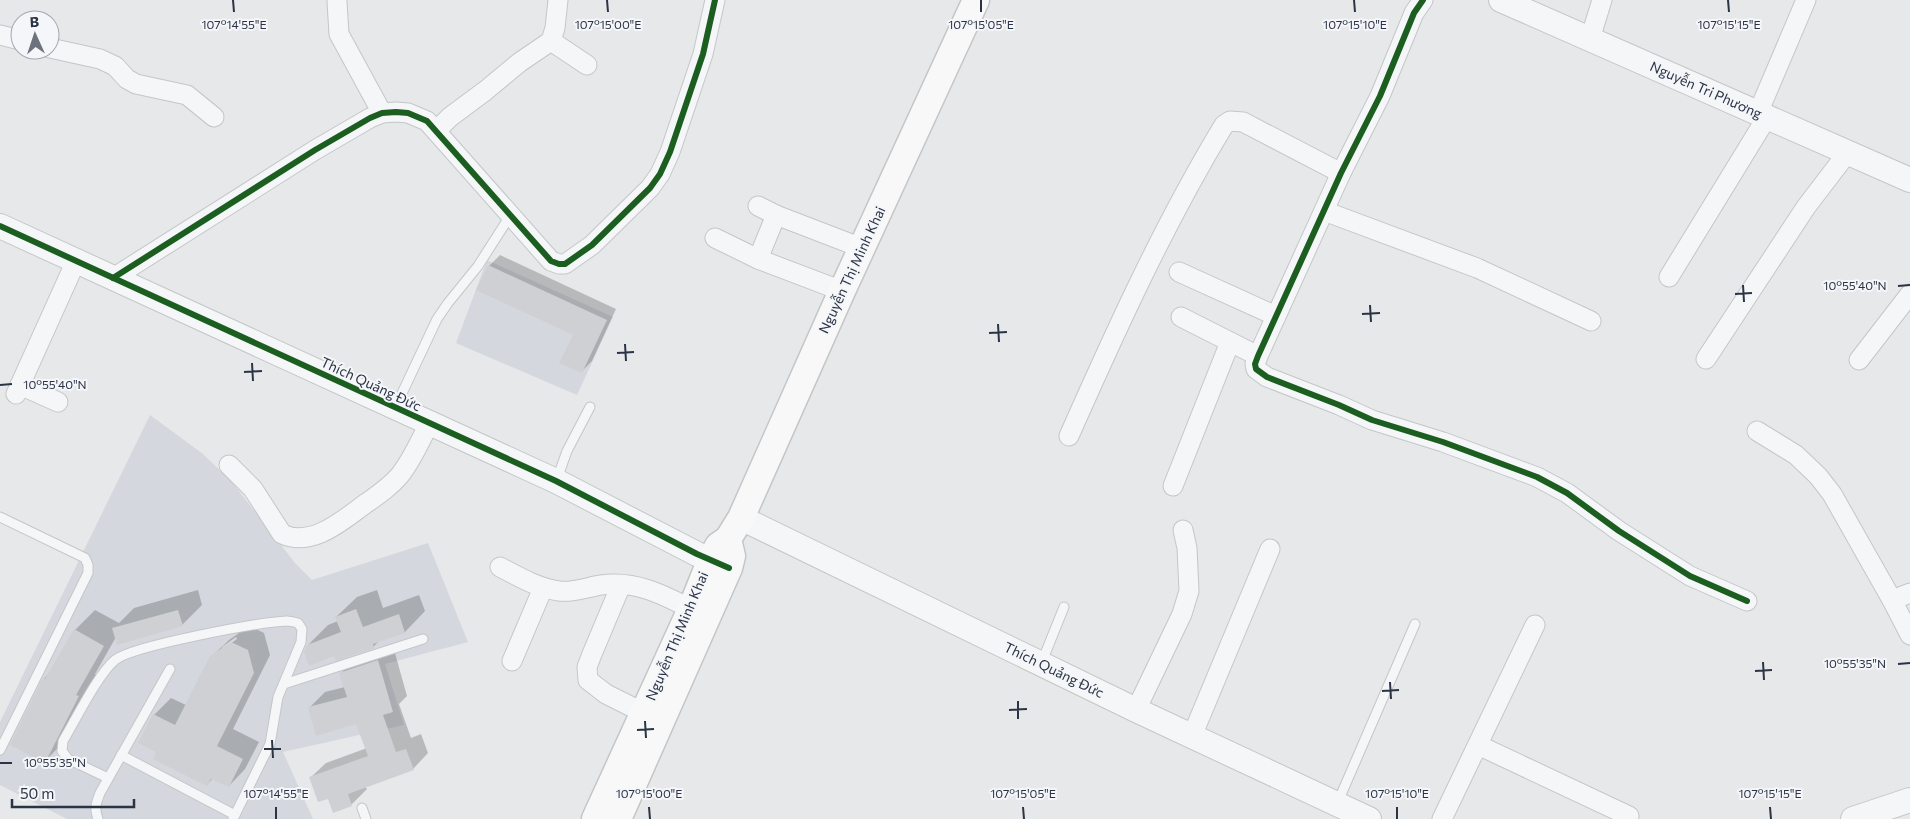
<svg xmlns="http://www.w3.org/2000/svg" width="1910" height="819" font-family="Commissioner,sans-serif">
<rect width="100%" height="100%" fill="#e6e8ea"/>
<g fill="#d4d7dd">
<polygon points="487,260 613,317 577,395 456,343"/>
<polygon points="150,415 203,454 231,481 295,563 312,580 428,543 468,642 385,664 404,725 283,752 313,819 67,819 0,785 0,722"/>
</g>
<g fill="#0003" fill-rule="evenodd">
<polygon points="500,255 616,309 592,361 581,372 574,334 489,266"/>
<polygon points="198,590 202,605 182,625 116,637 95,674 98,676 65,741 45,761 44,679 51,671 75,630 95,610 119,623 134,608"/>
<polygon points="377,590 383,608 419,595 425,611 405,632 380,640 373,647 335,655 308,645 328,625 338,621 336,617 357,597"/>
<path d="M249,626l15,7 6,22 -37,74 26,13 -14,27 -16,17 -16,-8 -6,7 -49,-33 -4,-37 17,-17 15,7 25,-48 18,-17zM236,637l1,2 -15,11v-3z"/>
<polygon points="393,646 407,696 399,704 411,738 421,734 428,753 413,769 365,786 367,789 352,804 333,811 328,798 310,778 326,763 367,748 357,722 310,707 325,692 345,687 341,673 356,658"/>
</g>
<g fill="#ced0d3">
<polygon points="488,265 607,320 582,373 559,363 573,335 476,290"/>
<polygon points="356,609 363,627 399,614 405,633 373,644 374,648 336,661 334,656 309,666 304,652 307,645 341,632 335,617"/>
<polygon points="178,610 183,626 117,645 112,628"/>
<polygon points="74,629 104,646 76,695 79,696 45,763 10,745 43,678 45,679"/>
<polygon points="231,642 248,650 254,673 217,746 243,759 229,787 211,779 207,786 153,759 156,752 138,743 153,714 175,725 210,656"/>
<polygon points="378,660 393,712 383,715 396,752 406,749 414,770 348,794 352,806 333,813 328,799 318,802 309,777 368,756 356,724 316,736 308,707 347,697 339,673"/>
</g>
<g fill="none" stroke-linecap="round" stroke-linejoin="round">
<defs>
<g id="service">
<polyline points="396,406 437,319 448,303 478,266 510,216"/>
<polyline points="557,479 567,451 590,407"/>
<polyline points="0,517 85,558 88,565 88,573 0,750"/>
<polyline points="1041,664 1064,607"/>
<polyline points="284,684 423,639"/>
<polyline points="121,755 235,815"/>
<path d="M108,778l-40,-19 -6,-8 1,-10c12,-20 35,-67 52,-81 17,-14 145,-38 172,-39 3,0 7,1 11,2l4,6 -1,13 -23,55 -8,47 -37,75"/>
<polyline points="1337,804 1415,624"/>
<polyline points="362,808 366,819"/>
<path d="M98,819c-4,-11 -2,-16 2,-26l70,-124"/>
</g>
<g id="minor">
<polyline points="1423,0 1414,13 1380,96 1341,173 1258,356 1255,364 1256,369 1267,377 1339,405 1372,420 1443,442 1537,477 1567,493 1619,531 1690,576 1747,601"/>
<polyline points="337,2 339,34 382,113"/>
<polyline points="0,35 20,40"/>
<polyline points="1590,39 1602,0"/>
<polyline points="551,41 587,65"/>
<polyline points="50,48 100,59 115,66 127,79 136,84 187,95 214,117"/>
<polyline points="1758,113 1806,0"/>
<polyline points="437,130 450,117 485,91 520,62 551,41 555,28 558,0"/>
<polyline points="758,206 776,215 862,248"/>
<polyline points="1324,211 1477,268 1591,321"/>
<polyline points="715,238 758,259 842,291"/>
<polyline points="758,259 776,215"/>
<polyline points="1179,272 1276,316"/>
<polyline points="1669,277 1767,117"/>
<polyline points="113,278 315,150 370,118 382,113 396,112 408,113 427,121 551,261 559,264 565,264 592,245 650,188 660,174 670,152 703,54 715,0"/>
<polyline points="1181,317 1258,356"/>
<polyline points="1706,359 1806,207 1848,152"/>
<polyline points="1859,360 1910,294"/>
<polyline points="20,385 58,402"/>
<polyline points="16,394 76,261"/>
<polyline points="1757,431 1796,455 1818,476 1832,494 1892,600 1910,635"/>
<path d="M1069,436c47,-106 95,-212 155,-311l6,-4 13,1 98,51"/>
<path d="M229,465l24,24 29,45c30,14 61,-14 83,-30 13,-9 25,-17 35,-29 12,-15 20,-34 29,-51"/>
<polyline points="1173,486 1230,342"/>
<path d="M500,567c19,10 38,21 59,24 13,2 29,-4 42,-6 33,-5 61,9 90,24"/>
<polyline points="621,585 592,654 587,667 588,680 606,694 644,713"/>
<polyline points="1892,600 1910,593"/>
<polyline points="512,661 543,588"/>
<polyline points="1136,710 1182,614 1189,591 1187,548 1183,530"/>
<polyline points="1192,736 1270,549"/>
<polyline points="1478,745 1629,816"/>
<polyline points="1442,819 1535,625"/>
</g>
<g id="tertiary">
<polyline points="1501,0 1910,180"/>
<polyline points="0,226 556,481 697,554 727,567"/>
<polyline points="741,518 1136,710 1369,819"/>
<polyline points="1853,819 1910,800"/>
</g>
<g id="secondary">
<polyline points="595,819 691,609 711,559 718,546 728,539 741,518 842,291 976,0"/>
<polyline points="618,819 729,568 732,556 728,539"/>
</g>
</defs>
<use href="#service" stroke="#c4c6c8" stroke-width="11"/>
<use href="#minor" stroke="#c4c6c8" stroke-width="21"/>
<use href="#tertiary" stroke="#c4c6c8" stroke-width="26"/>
<use href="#secondary" stroke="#c4c6c8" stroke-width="29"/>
<use href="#service" stroke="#f5f6f7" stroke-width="9"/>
<use href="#minor" stroke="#f5f6f7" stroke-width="19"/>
<use href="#tertiary" stroke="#f5f6f7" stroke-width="24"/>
<use href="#secondary" stroke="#f8f8f8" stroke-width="26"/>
<defs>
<g id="cycleway">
<polyline points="1423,0 1414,13 1380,96 1341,173 1258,356 1255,364 1256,369 1267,377 1339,405 1372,420 1443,442 1537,477 1567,493 1619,531 1690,576 1747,601"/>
<polyline points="0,226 556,481 697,554 729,568"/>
<polyline points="113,278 315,150 370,118 382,113 396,112 408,113 427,121 551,261 559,264 565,264 592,245 650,188 660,174 670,152 703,54 715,0"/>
</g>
</defs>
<use href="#cycleway" stroke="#f4f6f9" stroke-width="9"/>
<use href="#cycleway" stroke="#1b5e20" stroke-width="6"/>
</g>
<path fill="none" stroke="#2b3445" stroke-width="2" d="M233,0l1,12M607,0l1,12M981,0v12M1354,0l1,12M1728,0l1,12M1743,285l1,17M1898,286l12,-1M1735,294l17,-1M1370,305l1,17M1362,314l18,-1M998,324l1,18M989,333l18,-1M625,344l1,17M617,353l17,-1M252,363l1,18M244,372l18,-1M0,385l12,-1M1763,662l1,18M1898,664l12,-1M1755,671l17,-1M1390,682l1,17M1382,691l17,-1M1018,701v18M1009,710l18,-1M645,721l1,17M637,730l17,-1M272,740l1,18M264,749h17M0,763h12M276,807v12M649,807l1,12M1023,807l1,12M1397,807v12M1770,807l1,12"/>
<g text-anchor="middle" stroke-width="4" stroke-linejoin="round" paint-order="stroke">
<g font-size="14" fill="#2b3445" stroke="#f4f6f9">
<text transform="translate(1706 90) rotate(24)" y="5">Nguyễn Tri Phương</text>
<text transform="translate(852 270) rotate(-65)" y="5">Nguyễn Thị Minh Khai</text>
<text transform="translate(371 384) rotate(25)" y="5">Thích Quảng Đức</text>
<text transform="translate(677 636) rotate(-67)" y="5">Nguyễn Thị Minh Khai</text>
<text transform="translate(1054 670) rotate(26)" y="5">Thích Quảng Đức</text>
</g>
</g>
<g font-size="12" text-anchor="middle" fill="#2b3445" stroke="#f4f6f9" stroke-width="4" stroke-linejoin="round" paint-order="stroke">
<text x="234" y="29">107°14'55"E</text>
<text x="608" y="29">107°15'00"E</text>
<text x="981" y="29">107°15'05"E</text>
<text x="1355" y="29">107°15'10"E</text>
<text x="1729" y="29">107°15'15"E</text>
<text x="1855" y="290">10°55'40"N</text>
<text x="55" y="389">10°55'40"N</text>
<text x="1855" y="668">10°55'35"N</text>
<text x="55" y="767">10°55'35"N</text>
<text x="276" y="798">107°14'55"E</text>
<text x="649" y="798">107°15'00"E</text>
<text x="1023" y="798">107°15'05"E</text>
<text x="1397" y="798">107°15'10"E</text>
<text x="1770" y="798">107°15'15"E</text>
</g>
<g transform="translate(35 35) rotate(357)"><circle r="24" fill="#f4f6f9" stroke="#a4a8b1"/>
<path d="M0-4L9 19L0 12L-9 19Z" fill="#6c737f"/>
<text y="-8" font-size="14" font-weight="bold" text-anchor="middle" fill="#2b3445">B</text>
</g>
<path d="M12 799v8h122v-8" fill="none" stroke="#2b3445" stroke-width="2.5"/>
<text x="20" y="799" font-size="15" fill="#2b3445" stroke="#f4f6f9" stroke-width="4" paint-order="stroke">50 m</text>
</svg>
